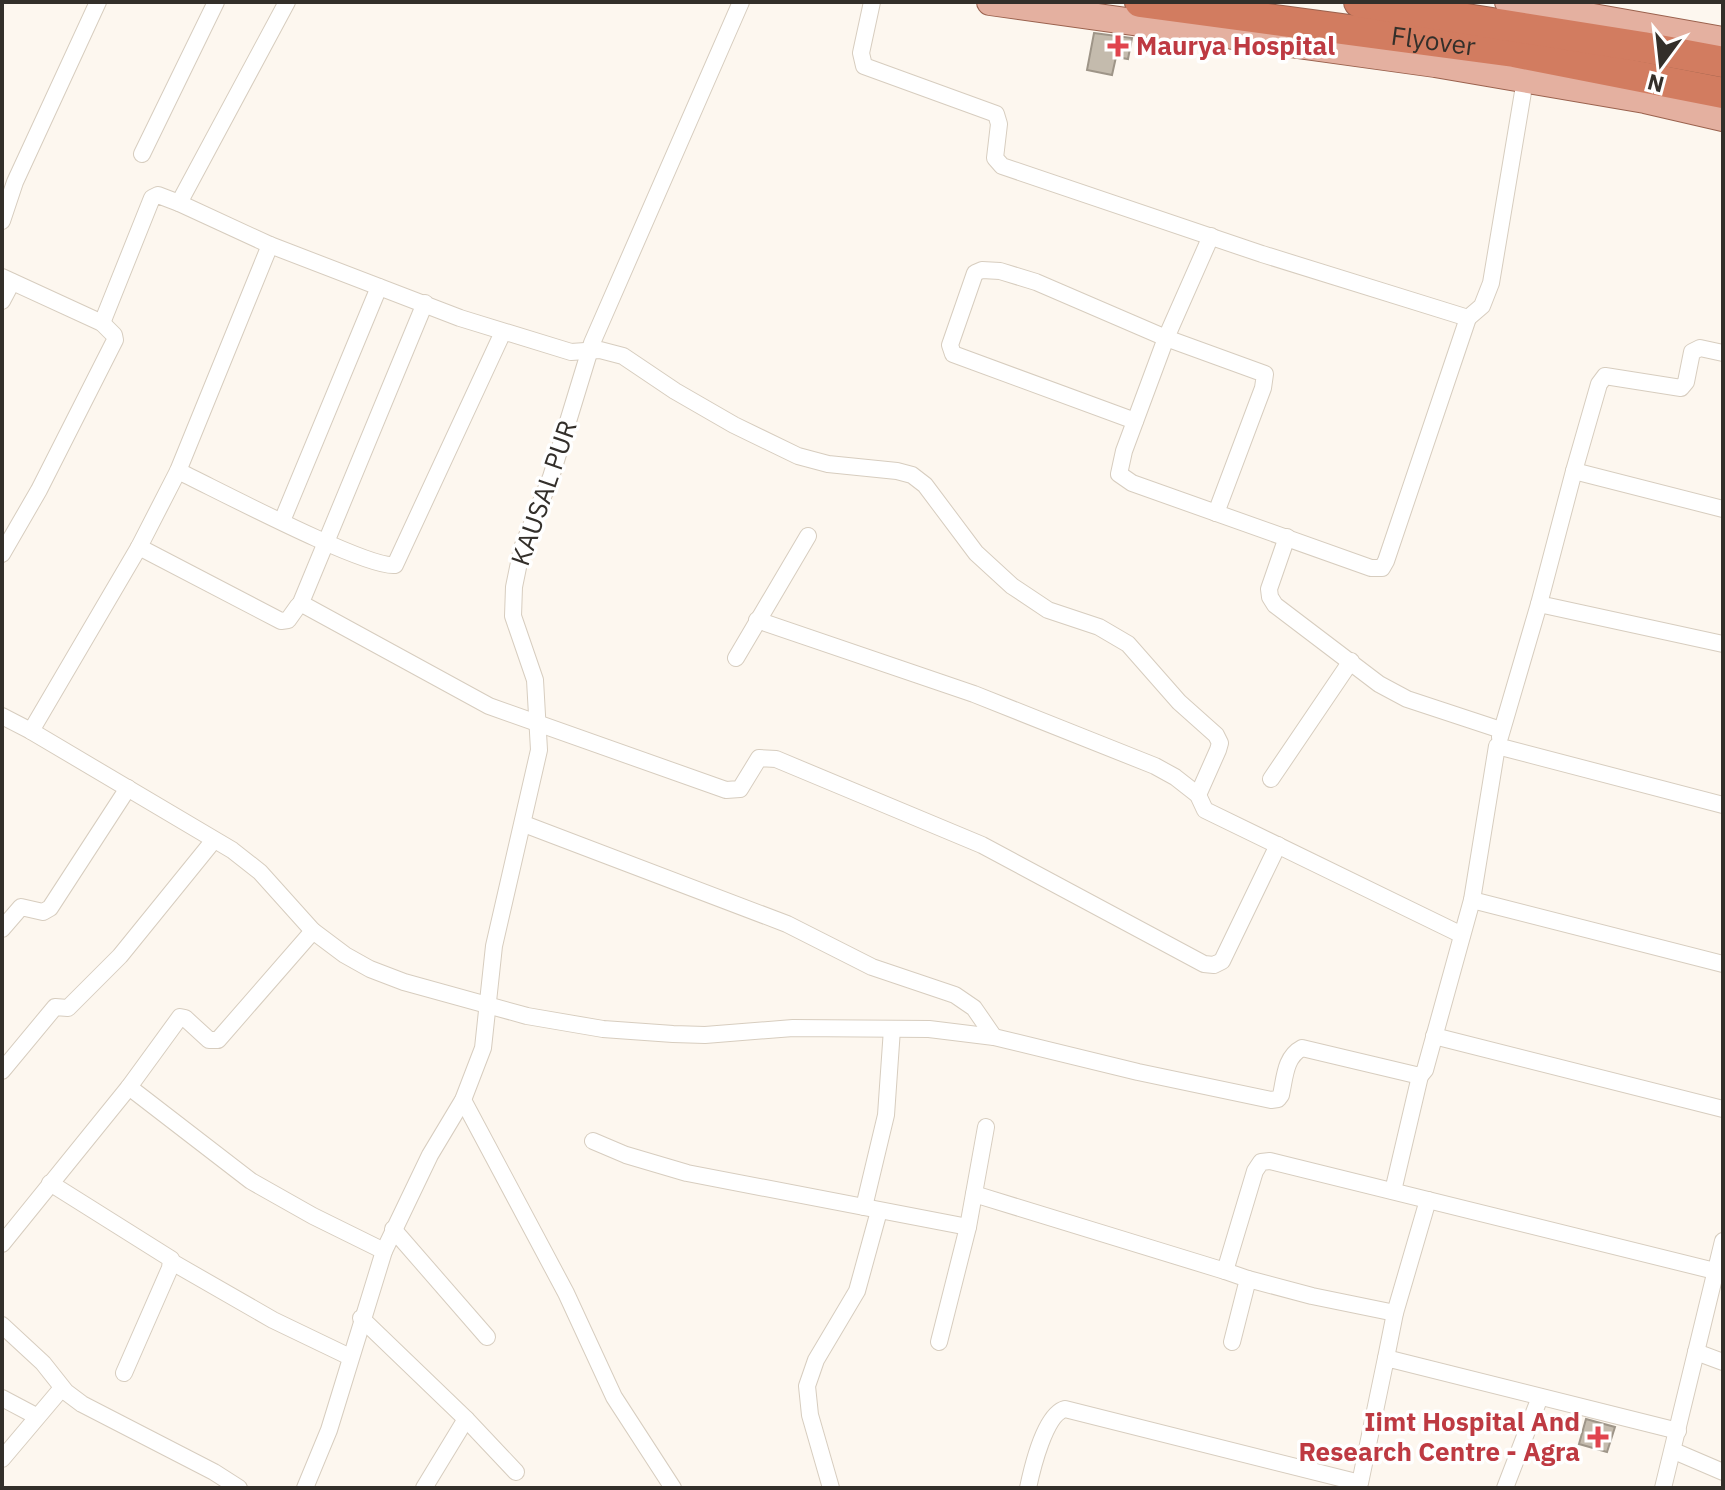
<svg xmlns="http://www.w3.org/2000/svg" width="1725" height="1490" font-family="'IBM Plex Sans',sans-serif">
<rect width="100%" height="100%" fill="#fdf7ef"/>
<g fill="#c4bbad" stroke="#9e9588" stroke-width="2">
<polygon points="1094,33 1132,38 1128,59 1116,57 1112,75 1087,70"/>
<polygon points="1586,1419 1615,1427 1607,1452 1579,1444"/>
</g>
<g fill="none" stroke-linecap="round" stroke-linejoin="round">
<defs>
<g id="street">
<polyline points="872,2 861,53 864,66 996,114 999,124 995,158 1002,166 1262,254 1468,318 1482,306 1491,283 1525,80"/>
<polyline points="142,154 216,2"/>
<polyline points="179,203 287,2"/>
<polyline points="2,221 15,182 98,2"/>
<polyline points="1211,236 1166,338 1124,451 1119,474 1132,483 1371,568 1382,568 1386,561 1468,318"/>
<polyline points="2,277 102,323 114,335 115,340 39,490 2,554"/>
<polyline points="2,301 12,282"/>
<polyline points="102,323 152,198 158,195 179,203 270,245 460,318 571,352 600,350 623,356 675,391 734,425 798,456 828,464 897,471 912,475 925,485 976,553 1012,586 1048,610 1099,627 1128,644 1179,702 1216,735 1220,743 1218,750 1198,795"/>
<polyline points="1135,421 953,354 950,345 975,273 982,270 1000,271 1036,282 1166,338 1265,374 1263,388 1216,513"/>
<path d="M178,471c36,17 189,98 217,94l108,-233"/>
<polyline points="1574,471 1599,384 1605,376 1681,388 1686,382 1692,352 1700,348 1723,353"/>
<polyline points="1723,509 1574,471 1539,604 1723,644"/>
<polyline points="282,521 379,287"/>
<polyline points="1287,537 1269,589 1270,597 1275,605 1379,684 1407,699 1501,730"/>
<polyline points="139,547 281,621 288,620 298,606 304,605 489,706 726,790 740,789 759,758 776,759 982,845 1204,964 1214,965 1222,961 1278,845"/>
<polyline points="300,605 425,303"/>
<polyline points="757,620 974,694 1155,766 1175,777 1198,795 1205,810 1462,935"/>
<polyline points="736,658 808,536"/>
<path d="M2,716l29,15 201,119 28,22 53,59 32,24 25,14 34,13 123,34 76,13 70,5 32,1 88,-7 136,1 65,8 144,35 133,28 7,-1 3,-4c4,-18 4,-38 21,-47l118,28 5,-6 47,-170 251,64"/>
<polyline points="31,731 139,547 178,471 270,245"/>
<polyline points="1500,737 1539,604"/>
<polyline points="1271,779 1351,661"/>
<polyline points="524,824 787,924 872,967 955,995 974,1008 994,1037"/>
<polyline points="1472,900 1497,746 1723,805"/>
<polyline points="2,929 21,907 43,912 50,908 128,788"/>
<polyline points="1434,1036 1723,1109"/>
<polyline points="2,1071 55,1007 68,1008 120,956 214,840"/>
<polyline points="129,1087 251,1181 313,1216 384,1251"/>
<polyline points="463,1100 566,1293 614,1397 673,1488"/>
<polyline points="593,1141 626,1155 687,1173 968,1227"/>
<polyline points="50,1183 171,1259 170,1268 124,1373"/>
<polyline points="1393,1191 1420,1076"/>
<polyline points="974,1194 1225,1271 1255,1171 1261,1162 1270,1161 1723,1273"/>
<polyline points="864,1207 886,1115 892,1029"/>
<polyline points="393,1229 487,1337"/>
<polyline points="2,1244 129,1087 180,1017 185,1018 209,1040 218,1040 313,931"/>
<polyline points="172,1262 273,1320 350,1357"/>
<polyline points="1225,1271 1248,1279 1232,1342"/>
<polyline points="1248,1279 1312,1296 1395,1313"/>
<polyline points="361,1318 466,1419 516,1472"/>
<polyline points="2,1325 43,1363 66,1392 82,1404 214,1472 239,1488"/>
<polyline points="939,1342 968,1227 986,1127"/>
<polyline points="1696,1352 1723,1362"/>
<polyline points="1386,1358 1395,1313 1428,1200"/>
<polyline points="2,1398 36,1416"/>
<polyline points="1674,1451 1723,1472"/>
<polyline points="2,1459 62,1388"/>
<polyline points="305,1488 329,1430 384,1251 430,1155 463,1100 483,1048 494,946 539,750 535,680 513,616 514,587 522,548 551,477 592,343 741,2"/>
<polyline points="424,1488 466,1419"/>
<polyline points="831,1488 810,1415 807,1386 816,1360 857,1291 879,1211"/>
<path d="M1028,1488c4,-19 17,-74 37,-79l295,74 26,-125 292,73"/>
<polyline points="1505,1488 1540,1397"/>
<polyline points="1663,1488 1723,1241"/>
</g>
<g id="primary">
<polyline points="990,2 1435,64 1645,100 1723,118"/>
<polyline points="1508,2 1723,40"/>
</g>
<g id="highway">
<path id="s1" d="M1140,2l374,50 209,41"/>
<polyline points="1359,2 1643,47 1723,62"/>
</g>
</defs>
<use href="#street" stroke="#d7cdbf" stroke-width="18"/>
<use href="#primary" stroke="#9a614d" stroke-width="28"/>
<use href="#highway" stroke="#9a614d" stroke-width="32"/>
<use href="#street" stroke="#fff" stroke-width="16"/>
<use href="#primary" stroke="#e4b0a0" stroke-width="26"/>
<use href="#highway" stroke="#d27c60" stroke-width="30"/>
</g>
<g fill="#e0444e" stroke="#fff" stroke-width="3">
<path d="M1114 34h8v8h8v8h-8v8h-8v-8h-8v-8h8z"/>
<path d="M1594 1425h8v8h8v8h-8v8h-8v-8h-8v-8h8z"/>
</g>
<g text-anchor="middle" stroke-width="7" stroke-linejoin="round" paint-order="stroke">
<g font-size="26" fill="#332f2a" stroke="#fff">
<text dy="9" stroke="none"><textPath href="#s1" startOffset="296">Flyover</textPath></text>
<text transform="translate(544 493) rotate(-71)" y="9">KAUSAL PUR</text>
</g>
<g font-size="26" font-weight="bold" fill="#be3a42" stroke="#fff" text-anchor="start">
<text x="1136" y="55">Maurya Hospital</text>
<text x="1580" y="1431" text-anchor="end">Iimt Hospital And<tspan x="1580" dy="30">Research Centre - Agra</tspan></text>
</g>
</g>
<rect width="1725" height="1490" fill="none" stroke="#332f2a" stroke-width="8"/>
<g transform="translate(1661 64) rotate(195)" stroke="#ffffff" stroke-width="6" paint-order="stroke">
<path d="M0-6L14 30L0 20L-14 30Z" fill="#332f2a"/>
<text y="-12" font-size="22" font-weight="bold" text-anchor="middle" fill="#332f2a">N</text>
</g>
</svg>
